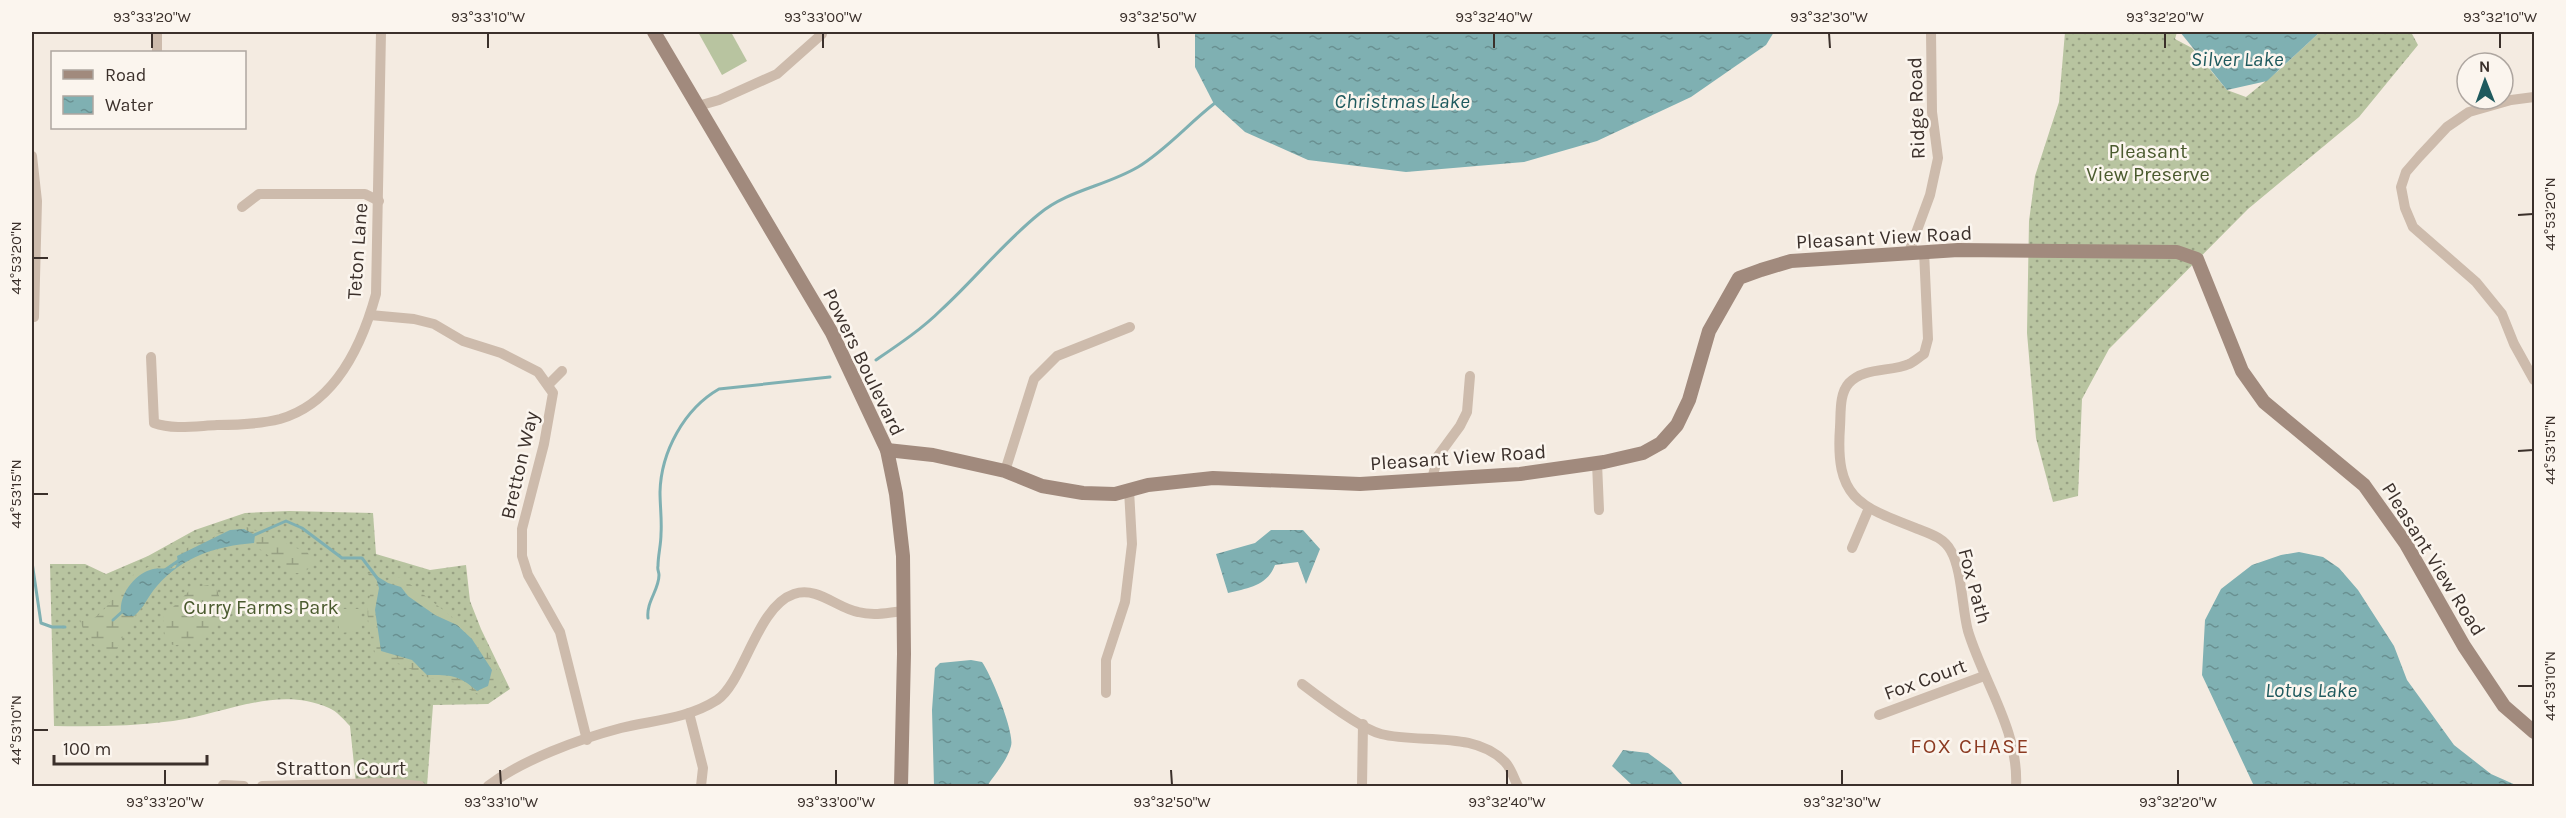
<svg xmlns="http://www.w3.org/2000/svg" width="2566" height="818" font-family="Karla,sans-serif">
<defs>
<pattern id="grass-dots" width="8" height="8" patternUnits="userSpaceOnUse" patternTransform="scale(1.5)"><rect width="8" height="8" fill="#b8c4a0"/><path d="M2 2h.1M6 6h.1" fill="none" stroke="#97a083" stroke-width="1.8" stroke-linecap="round"/></pattern>
<pattern id="wetland-marsh" width="20" height="14" patternUnits="userSpaceOnUse" patternTransform="scale(1.5)"><rect width="20" height="14" fill="#b8c4a0"/><path d="M1 5h8M5 5V1M11 12h8M15 12V8" fill="none" stroke="#97a083"/></pattern>
<pattern id="water-ripples" width="26" height="14" patternUnits="userSpaceOnUse" patternTransform="scale(1.5)"><rect width="26" height="14" fill="#7fb0b2"/><path d="M2 4q2-2 4 0t4 0M15 11q2-2 4 0t4 0" fill="none" stroke="#699091"/></pattern>
</defs>
<rect width="100%" height="100%" fill="#f4ebe1"/>
<g fill="url(#grass-dots)">
<polygon points="2065,32 2177,32 2175,39 2192,48 2227,90 2246,97 2278,71 2320,32 2411,32 2418,45 2359,117 2248,209 2109,349 2082,399 2078,496 2053,502 2036,438 2027,333 2029,221 2035,176 2059,102"/>
<path d="M289,511l84,2 3,41 54,16 36,-5 4,36 11,28 29,60 -22,15 -55,1 -6,81 -71,-2 -6,-58c-6,-6 -13,-15 -21,-18 -52,-23 -104,6 -156,13 -40,5 -79,6 -119,5l-4,-162h35l21,10 42,-18 47,-26 50,-17z"/>
</g>
<g fill="url(#wetland-marsh)" fill-rule="evenodd">
<path d="M242,525l66,28 4,9 -2,6 -8,5h-10l-35,-26c-13,0 -25,-1 -37,2 -48,13 -89,62 -105,106 -20,-6 -30,-15 -35,-36l14,-1 7,-5 32,-38 15,-8 24,1 3,-2v-12l40,-20zM215,536l38,7c-37,4 -71,14 -96,43 -9,10 -13,22 -23,30l4,-39 14,-8 23,-1 3,-6z"/>
<path d="M368,573l19,7 14,-3 69,54 14,15 19,35 -23,14 -25,-13 -26,-4 -29,-14 -23,-6c-5,-12 -11,-41 -9,-53 3,-18 6,-13 0,-32zM375,576l26,10 7,10 27,19 22,10 15,14 20,31 -15,21c-18,-16 -26,-16 -49,-16l-16,-15 -31,-9 -6,-41 4,-22z"/>
<path d="M208,585l8,3c13,26 -2,52 -31,56 -6,1 -12,2 -18,-1l-4,-16 1,-11 28,-28z"/>
</g>
<g fill="#b8c4a0">
<polygon points="698,32 731,32 747,61 722,75"/>
<polygon points="339,609 360,609 362,631 340,633 338,623"/>
</g>
<g fill="url(#water-ripples)">
<polygon points="1195,32 1774,32 1766,45 1691,97 1597,141 1524,162 1406,172 1308,160 1245,132 1214,104 1195,67"/>
<polygon points="2180,32 2320,32 2267,81 2227,90"/>
<path d="M244,529l11,6 -1,8c-38,3 -72,14 -97,43 -9,10 -13,22 -23,30h-9l-4,-4c-2,-17 13,-37 29,-42 7,-3 17,0 25,-2l3,-6 -1,-6 53,-26z"/>
<path d="M1271,530h32l17,19 -14,35 -8,-22 -23,3c-8,21 -27,23 -47,28l-12,-39 39,-11z"/>
<polygon points="2299,552 2323,557 2339,568 2358,590 2394,646 2407,680 2454,745 2491,774 2518,786 2254,786 2202,675 2205,620 2221,589 2252,565 2281,555"/>
<path d="M375,575l13,8 13,4 7,9 27,19 22,10 15,14 20,31 -4,16 -11,5c-18,-16 -26,-16 -50,-16l-15,-15 -31,-9 -6,-41 4,-22z"/>
<path d="M971,660l11,2c9,12 33,71 29,84 -4,15 -16,28 -24,40h-53l-2,-76 3,-42 5,-5z"/>
<polygon points="1623,750 1648,753 1671,770 1684,786 1632,785 1612,766"/>
</g>
<g fill="none" stroke-linecap="round" stroke-linejoin="round">
<g stroke="#7fb0b2" stroke-width="3">
<path d="M876,360c22,-15 46,-31 65,-50 34,-31 62,-67 98,-96 29,-24 67,-28 99,-47 28,-17 51,-44 77,-64"/>
<polyline points="252,536 286,521 302,528 342,558 362,558 377,578"/>
<polyline points="32,562 41,623 52,627 65,627"/>
<polyline points="162,572 181,559"/>
<path d="M648,618c-2,-16 11,-28 11,-43 0,-3 -2,-6 -1,-9 0,-11 3,-21 3,-32 1,-14 -1,-28 -1,-42 1,-40 24,-83 59,-103l111,-12"/>
<polyline points="113,620 123,611"/>
</g>
<g stroke="#cdbbac" stroke-width="10">
<polyline points="157,52 157,32"/>
<polyline points="2534,97 2511,100 2469,112 2447,127 2419,157 2406,172 2401,187 2405,208 2413,227 2476,282 2502,314 2514,344 2534,380"/>
<polyline points="698,106 719,100 777,74 822,34"/>
<polyline points="32,156 37,201 34,317"/>
<polyline points="242,207 259,194 365,194 379,201"/>
<path d="M1924,251l4,88 -4,15c-5,3 -10,8 -15,10 -18,8 -45,3 -60,19 -10,11 -8,30 -9,44 -5,71 18,79 78,102 13,5 26,9 33,22 11,19 11,58 17,80 16,52 51,100 48,155"/>
<polyline points="1909,252 1930,195 1938,158 1932,112 1931,32"/>
<polyline points="370,315 414,319 434,324 463,341 501,353 538,372 553,393 544,444 522,529 522,556 528,575 560,632 587,740"/>
<path d="M151,357l3,66c19,7 42,3 63,2 21,0 43,-1 63,-6 56,-16 82,-74 96,-125l5,-262"/>
<polyline points="548,385 562,371"/>
<polyline points="1597,463 1599,510"/>
<polyline points="1005,471 1034,379 1057,356 1130,327"/>
<polyline points="1432,479 1438,456 1460,426 1467,412 1470,376"/>
<polyline points="1852,548 1869,508"/>
<path d="M1302,684c17,13 59,45 79,50 39,10 93,-4 124,28 6,6 9,17 13,24"/>
<polyline points="1106,693 1106,660 1125,602 1132,544 1129,490"/>
<polyline points="689,713 703,768 701,786"/>
<polyline points="1879,715 1984,676"/>
<polyline points="223,785 244,786"/>
<polyline points="262,786 389,783 420,786"/>
<path d="M488,786c34,-26 91,-47 133,-58 33,-8 66,-9 96,-28 27,-18 40,-94 77,-106 23,-8 43,14 64,18 15,4 30,1 45,-1"/>
<polyline points="1362,786 1363,724"/>
</g>
<g stroke="#a18a7d" stroke-width="14">
<polyline points="654,32 832,333 887,450 896,494 903,556 904,654 901,786"/>
<polyline points="887,450 933,455 1005,471 1042,486 1083,493 1115,494 1148,485 1213,478 1360,484 1520,474 1604,462 1643,453 1661,443 1677,425 1689,400 1709,331 1739,278 1761,270 1791,261 1958,250 2177,252 2197,259 2242,371 2264,402 2364,485 2406,544 2464,646 2504,706 2534,732"/>
</g>
</g>
<path fill="none" stroke="#3b302b" stroke-width="2" d="M152,33v15M488,33v15M823,33v15M1158,33l1,15M1494,33v15M1829,33l1,15M2165,33v15M2500,33v15M2518,215l15,-1M33,258h15M2518,451l15,-1M33,494h15M2518,686h15M33,730h15M165,770v15M500,770l1,15M836,770v15M1171,770l1,15M1507,770v15M1842,770v15M2178,770v15"/>
<g text-anchor="middle" stroke-width="5" stroke-linejoin="round" paint-order="stroke">
<g font-size="20" fill="#3b302b" stroke="#fbf5ee">
<text transform="translate(1916 108) rotate(-92)" y="7">Ridge Road</text>
<text transform="translate(1884 237) rotate(-3)" y="7">Pleasant View Road</text>
<text transform="translate(357 251) rotate(-86)" y="7">Teton Lane</text>
<text transform="translate(864 362) rotate(64)" y="7">Powers Boulevard</text>
<text transform="translate(1458 457) rotate(-4)" y="7">Pleasant View Road</text>
<text transform="translate(519 465) rotate(-77)" y="7">Bretton Way</text>
<text transform="translate(2434 559) rotate(58)" y="7">Pleasant View Road</text>
<text transform="translate(1975 586) rotate(75)" y="7">Fox Path</text>
<text transform="translate(1925 679) rotate(-20)" y="7">Fox Court</text>
<text x="341" y="775">Stratton Court</text>
</g>
<g font-size="20" fill="#4a5a2e" stroke="#fbf5ee">
<text x="2148" y="158">Pleasant<tspan x="2148" dy="23">View Preserve</tspan></text>
<text x="261" y="614">Curry Farms Park</text>
</g>
<g font-size="21" font-style="italic" fill="#1f5a5e" stroke="#fbf5ee">
<text x="2237" y="66">Silver Lake</text>
<text x="1402" y="108">Christmas Lake</text>
<text x="2311" y="697">Lotus Lake</text>
</g>
<g font-size="21" letter-spacing="1.5" fill="#8c3b22" stroke="#fbf5ee">
<text x="1970" y="753">FOX CHASE</text>
</g>
</g>
<rect width="2566" height="818" fill="none" stroke="#fbf5ee" stroke-width="66"/>
<rect x="51" y="51" width="195" height="78" fill="#fbf5ee" stroke="#aea6a0" stroke-width="1.5"/>
<rect x="63" y="70" width="30" height="9" fill="#a18a7d" stroke="#aea6a0" stroke-width="1.5"/>
<text x="105" y="81" font-size="18" fill="#3b302b">Road</text>
<rect x="63" y="96" width="30" height="18" fill="url(#water-ripples)" stroke="#aea6a0" stroke-width="1.5"/>
<text x="105" y="111" font-size="18" fill="#3b302b">Water</text>
<g transform="translate(2485 81) rotate(359)"><circle r="28" fill="#fbf5ee" stroke="#aea6a0" stroke-width="1.5"/>
<path d="M0-4.5L10 22L0 15L-10 22Z" fill="#1f5a5e"/>
<text y="-9" font-size="16" font-weight="bold" text-anchor="middle" fill="#3b302b">N</text>
</g>
<path d="M54 755v9h153v-9" fill="none" stroke="#3b302b" stroke-width="3"/>
<text x="63" y="755" font-size="18" fill="#3b302b" stroke="#fbf5ee" stroke-width="4.5" paint-order="stroke">100 m</text>
<rect x="33" y="33" width="2500" height="752" fill="none" stroke="#3b302b" stroke-width="2"/>
<g font-size="15" text-anchor="middle" fill="#3b302b">
<text x="152" y="22">93°33'20"W</text>
<text x="488" y="22">93°33'10"W</text>
<text x="823" y="22">93°33'00"W</text>
<text x="1158" y="22">93°32'50"W</text>
<text x="1494" y="22">93°32'40"W</text>
<text x="1829" y="22">93°32'30"W</text>
<text x="2165" y="22">93°32'20"W</text>
<text x="2500" y="22">93°32'10"W</text>
<text transform="translate(2550 214) rotate(-90)" y="5">44°53'20"N</text>
<text transform="translate(16 258) rotate(-90)" y="5">44°53'20"N</text>
<text transform="translate(2550 450) rotate(-90)" y="5">44°53'15"N</text>
<text transform="translate(16 494) rotate(-90)" y="5">44°53'15"N</text>
<text transform="translate(2550 686) rotate(-90)" y="5">44°53'10"N</text>
<text transform="translate(16 730) rotate(-90)" y="5">44°53'10"N</text>
<text x="165" y="807">93°33'20"W</text>
<text x="501" y="807">93°33'10"W</text>
<text x="836" y="807">93°33'00"W</text>
<text x="1172" y="807">93°32'50"W</text>
<text x="1507" y="807">93°32'40"W</text>
<text x="1842" y="807">93°32'30"W</text>
<text x="2178" y="807">93°32'20"W</text>
</g>
</svg>
